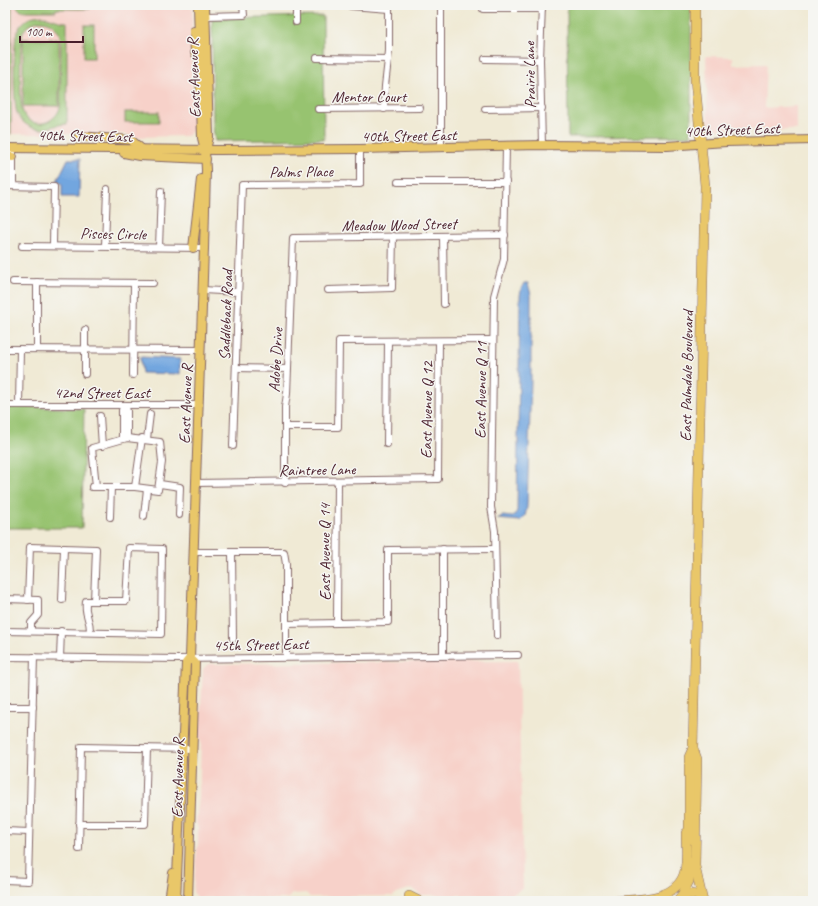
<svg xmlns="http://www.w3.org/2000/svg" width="818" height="906" font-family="Caveat,sans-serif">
<rect width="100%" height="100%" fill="#f6f6f2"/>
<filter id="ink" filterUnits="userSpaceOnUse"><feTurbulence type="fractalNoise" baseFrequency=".025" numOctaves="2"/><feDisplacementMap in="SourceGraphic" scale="8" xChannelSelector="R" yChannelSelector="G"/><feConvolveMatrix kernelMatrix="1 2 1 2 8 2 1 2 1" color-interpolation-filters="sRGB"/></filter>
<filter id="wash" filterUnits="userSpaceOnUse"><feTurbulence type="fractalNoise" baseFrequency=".012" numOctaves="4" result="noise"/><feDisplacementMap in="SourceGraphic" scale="16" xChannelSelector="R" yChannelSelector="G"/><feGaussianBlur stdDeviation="0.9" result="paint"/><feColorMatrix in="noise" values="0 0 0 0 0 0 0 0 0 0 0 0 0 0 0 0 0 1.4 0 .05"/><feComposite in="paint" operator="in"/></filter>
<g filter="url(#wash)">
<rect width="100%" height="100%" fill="#f0ead5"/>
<g fill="#f7d1c9">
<polygon points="12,5 193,5 191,47 194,129 187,136 134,137 126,134 11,134"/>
<polygon points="706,56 733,57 733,65 766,64 764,108 797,106 797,130 708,129"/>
<polygon points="518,661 523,888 511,895 421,895 412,888 397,893 393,896 310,897 306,893 292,894 287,899 273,899 251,897 198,898 193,892 198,842 198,828 196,822 199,798 201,742 198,736 200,725 203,669 208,664"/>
</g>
<g fill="#97c370" stroke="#70714e" fill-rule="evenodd">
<polygon points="5,5 12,5 11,134 5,134"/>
<polygon points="15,5 90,5 90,9 56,9 56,11 21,11"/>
<polygon points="567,5 691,5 691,136 568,137"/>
<path d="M34,16c13,-2 21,6 33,6v102c-14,0 -24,10 -38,2 -6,-3 -10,-8 -12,-13 -4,-10 -4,-71 0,-81 3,-8 9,-13 17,-16zM38,21c13,-1 22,8 23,21l-1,66c-6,17 -29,22 -37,4 -4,-8 -3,-73 0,-80 3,-6 9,-9 15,-11z"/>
<polygon points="323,16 324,139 215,141 213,127 212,18"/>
<rect x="84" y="25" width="10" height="33"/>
<rect x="23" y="39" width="36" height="67"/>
<rect x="125" y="112" width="34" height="10"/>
<polygon points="5,406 84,409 82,528 5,528"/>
</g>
<g fill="#72a6df" stroke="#5e6285">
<polygon points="68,159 80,159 79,197 62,197 62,184 57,181"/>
<polygon points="524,283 528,283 531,295 531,380 527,507 525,516 520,521 497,519 502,516 513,517 517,511 520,296 521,289"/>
<polygon points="140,357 180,359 180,374 142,373"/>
</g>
</g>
<g filter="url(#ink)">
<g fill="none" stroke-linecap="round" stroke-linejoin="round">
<defs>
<g id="minor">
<polyline points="296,5 296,22"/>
<polyline points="351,6 389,9"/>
<polyline points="483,9 542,9"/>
<polyline points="206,16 244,15 243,5"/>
<polyline points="317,58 388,59"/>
<polyline points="485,59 540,60"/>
<polyline points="318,109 420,108"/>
<polyline points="384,109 385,86 389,51 389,5"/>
<polyline points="485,109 542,108"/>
<polyline points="542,145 540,60 542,5"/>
<polyline points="13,148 13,186"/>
<polyline points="441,148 441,5"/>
<polyline points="398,182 506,182"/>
<polyline points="5,186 54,187 53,245"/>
<polyline points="443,236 444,304"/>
<polyline points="22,246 204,248"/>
<polyline points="105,246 107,189"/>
<polyline points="159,247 161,191"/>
<polyline points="13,282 153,283"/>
<polyline points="203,290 238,292"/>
<polyline points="328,290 392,288 393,236"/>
<polyline points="5,349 201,350"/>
<polyline points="37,349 37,282"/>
<polyline points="236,368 288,369"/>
<polyline points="85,374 85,330"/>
<polyline points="133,375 134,283"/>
<polyline points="5,405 198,405"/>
<polyline points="19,405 20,349"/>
<polyline points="100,416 102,446"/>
<polyline points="285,427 338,427 339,341 493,340"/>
<polyline points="122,438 122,410 125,405 127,411 127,438"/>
<polyline points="147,439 150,414"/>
<polyline points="387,444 388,341"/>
<polyline points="233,446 242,185 360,184 360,149"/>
<polyline points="196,483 438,479 439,341"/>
<polyline points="285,483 285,407 287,394 293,238 505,235"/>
<polyline points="160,484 180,487 179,515"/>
<polyline points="92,487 135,487 158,490 162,462 160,442 127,438 92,448 96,486"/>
<polyline points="135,487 142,438"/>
<polyline points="144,516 147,489"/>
<polyline points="110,517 111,487"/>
<polyline points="443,549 443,655"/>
<polyline points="193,552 284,552 286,564 286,657"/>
<polyline points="232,552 233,639"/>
<polyline points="5,599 38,600 38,615 31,623 31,631"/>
<polyline points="28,600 30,547 96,549 94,601"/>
<polyline points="62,600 64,548"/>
<polyline points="337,622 338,482"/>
<polyline points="286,624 388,622 388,550 495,549"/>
<path d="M5,631l156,3 1,-85 -33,-1 -3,53h-40c-2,15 4,16 4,30"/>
<polyline points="497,636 495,531 491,507 494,296 504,259 506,146"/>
<polyline points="5,657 179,659 518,655"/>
<polyline points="60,658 61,631"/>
<polyline points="5,707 33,707"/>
<polyline points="79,824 145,824 147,748"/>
<polyline points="5,831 29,832"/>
<polyline points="79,849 81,747 192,749"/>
<polyline points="5,880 28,881 34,657"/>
</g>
<g id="major">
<polyline points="205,5 209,137 206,150"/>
<polyline points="194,31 195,53"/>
<polyline points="79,136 131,140 143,150"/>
<polyline points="5,148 217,150 360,149 542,145 667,146 726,142 813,140"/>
<polyline points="124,153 139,156 206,159"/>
<polyline points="5,156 13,157"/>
<polyline points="193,248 201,179"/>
<polyline points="169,901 173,873"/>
<polyline points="176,901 186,663 190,658 204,248 206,170 205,150 202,138 198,5"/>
<polyline points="188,901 195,663 190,658"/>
</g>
<g id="highway">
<polyline points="695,5 695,80 705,186 693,748 697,759 695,866 702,897"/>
<polyline points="689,839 689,757 693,748"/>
<polyline points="682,895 689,881 690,862"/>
<polyline points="409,896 419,901"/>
<path d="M615,901c23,-2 60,0 69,-27 4,-12 2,-28 2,-41"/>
<path d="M677,901l5,-6c8,-1 16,-2 21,5"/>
</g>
</defs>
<use href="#minor" stroke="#846666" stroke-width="8"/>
<use href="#major" stroke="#846666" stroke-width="10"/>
<use href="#highway" stroke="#846666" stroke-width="10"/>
<use href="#minor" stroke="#fff" stroke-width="6"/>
<use href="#major" stroke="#e9c769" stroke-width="8"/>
<use href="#highway" stroke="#e9c769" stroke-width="9"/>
</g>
</g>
<g text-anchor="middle" stroke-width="3" stroke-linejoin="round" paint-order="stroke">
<g font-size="16" fill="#4a1f2b" stroke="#f6f6f2">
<text transform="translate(529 75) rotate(-91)" y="6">Prairie Lane</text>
<text transform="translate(193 78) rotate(-92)" y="6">East Avenue R</text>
<text x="369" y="102">Mentor Court</text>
<text transform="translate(732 129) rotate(-2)" y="6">40th Street East</text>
<text transform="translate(85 135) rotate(1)" y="6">40th Street East</text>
<text transform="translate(409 135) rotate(-1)" y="6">40th Street East</text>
<text transform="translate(301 171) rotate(-1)" y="6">Palms Place</text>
<text transform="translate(399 224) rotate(-1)" y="6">Meadow Wood Street</text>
<text transform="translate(113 233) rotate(1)" y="6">Pisces Circle</text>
<text transform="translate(225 315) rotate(-88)" y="6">Saddleback Road</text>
<text transform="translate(275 360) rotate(-87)" y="6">Adobe Drive</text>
<text transform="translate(686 376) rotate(-89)" y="6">East Palmdale Boulevard</text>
<text transform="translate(480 390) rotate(-89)" y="6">East Avenue Q 11</text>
<text x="102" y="398">42nd Street East</text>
<text transform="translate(185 404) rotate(-88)" y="6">East Avenue R</text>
<text transform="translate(426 410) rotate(-89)" y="6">East Avenue Q 12</text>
<text transform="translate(317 469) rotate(-1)" y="6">Raintree Lane</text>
<text transform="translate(324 552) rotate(-90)" y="6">East Avenue Q 14</text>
<text transform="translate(261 644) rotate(-1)" y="6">45th Street East</text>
<text transform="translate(177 778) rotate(-89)" y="6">East Avenue R</text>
</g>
</g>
<rect width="818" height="906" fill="none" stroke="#f6f6f2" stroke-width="20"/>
<path d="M20 36v6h63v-6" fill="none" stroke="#4a1f2b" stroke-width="2"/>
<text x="26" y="36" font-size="12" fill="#4a1f2b" stroke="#f6f6f2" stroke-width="3" paint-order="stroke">100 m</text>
</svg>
